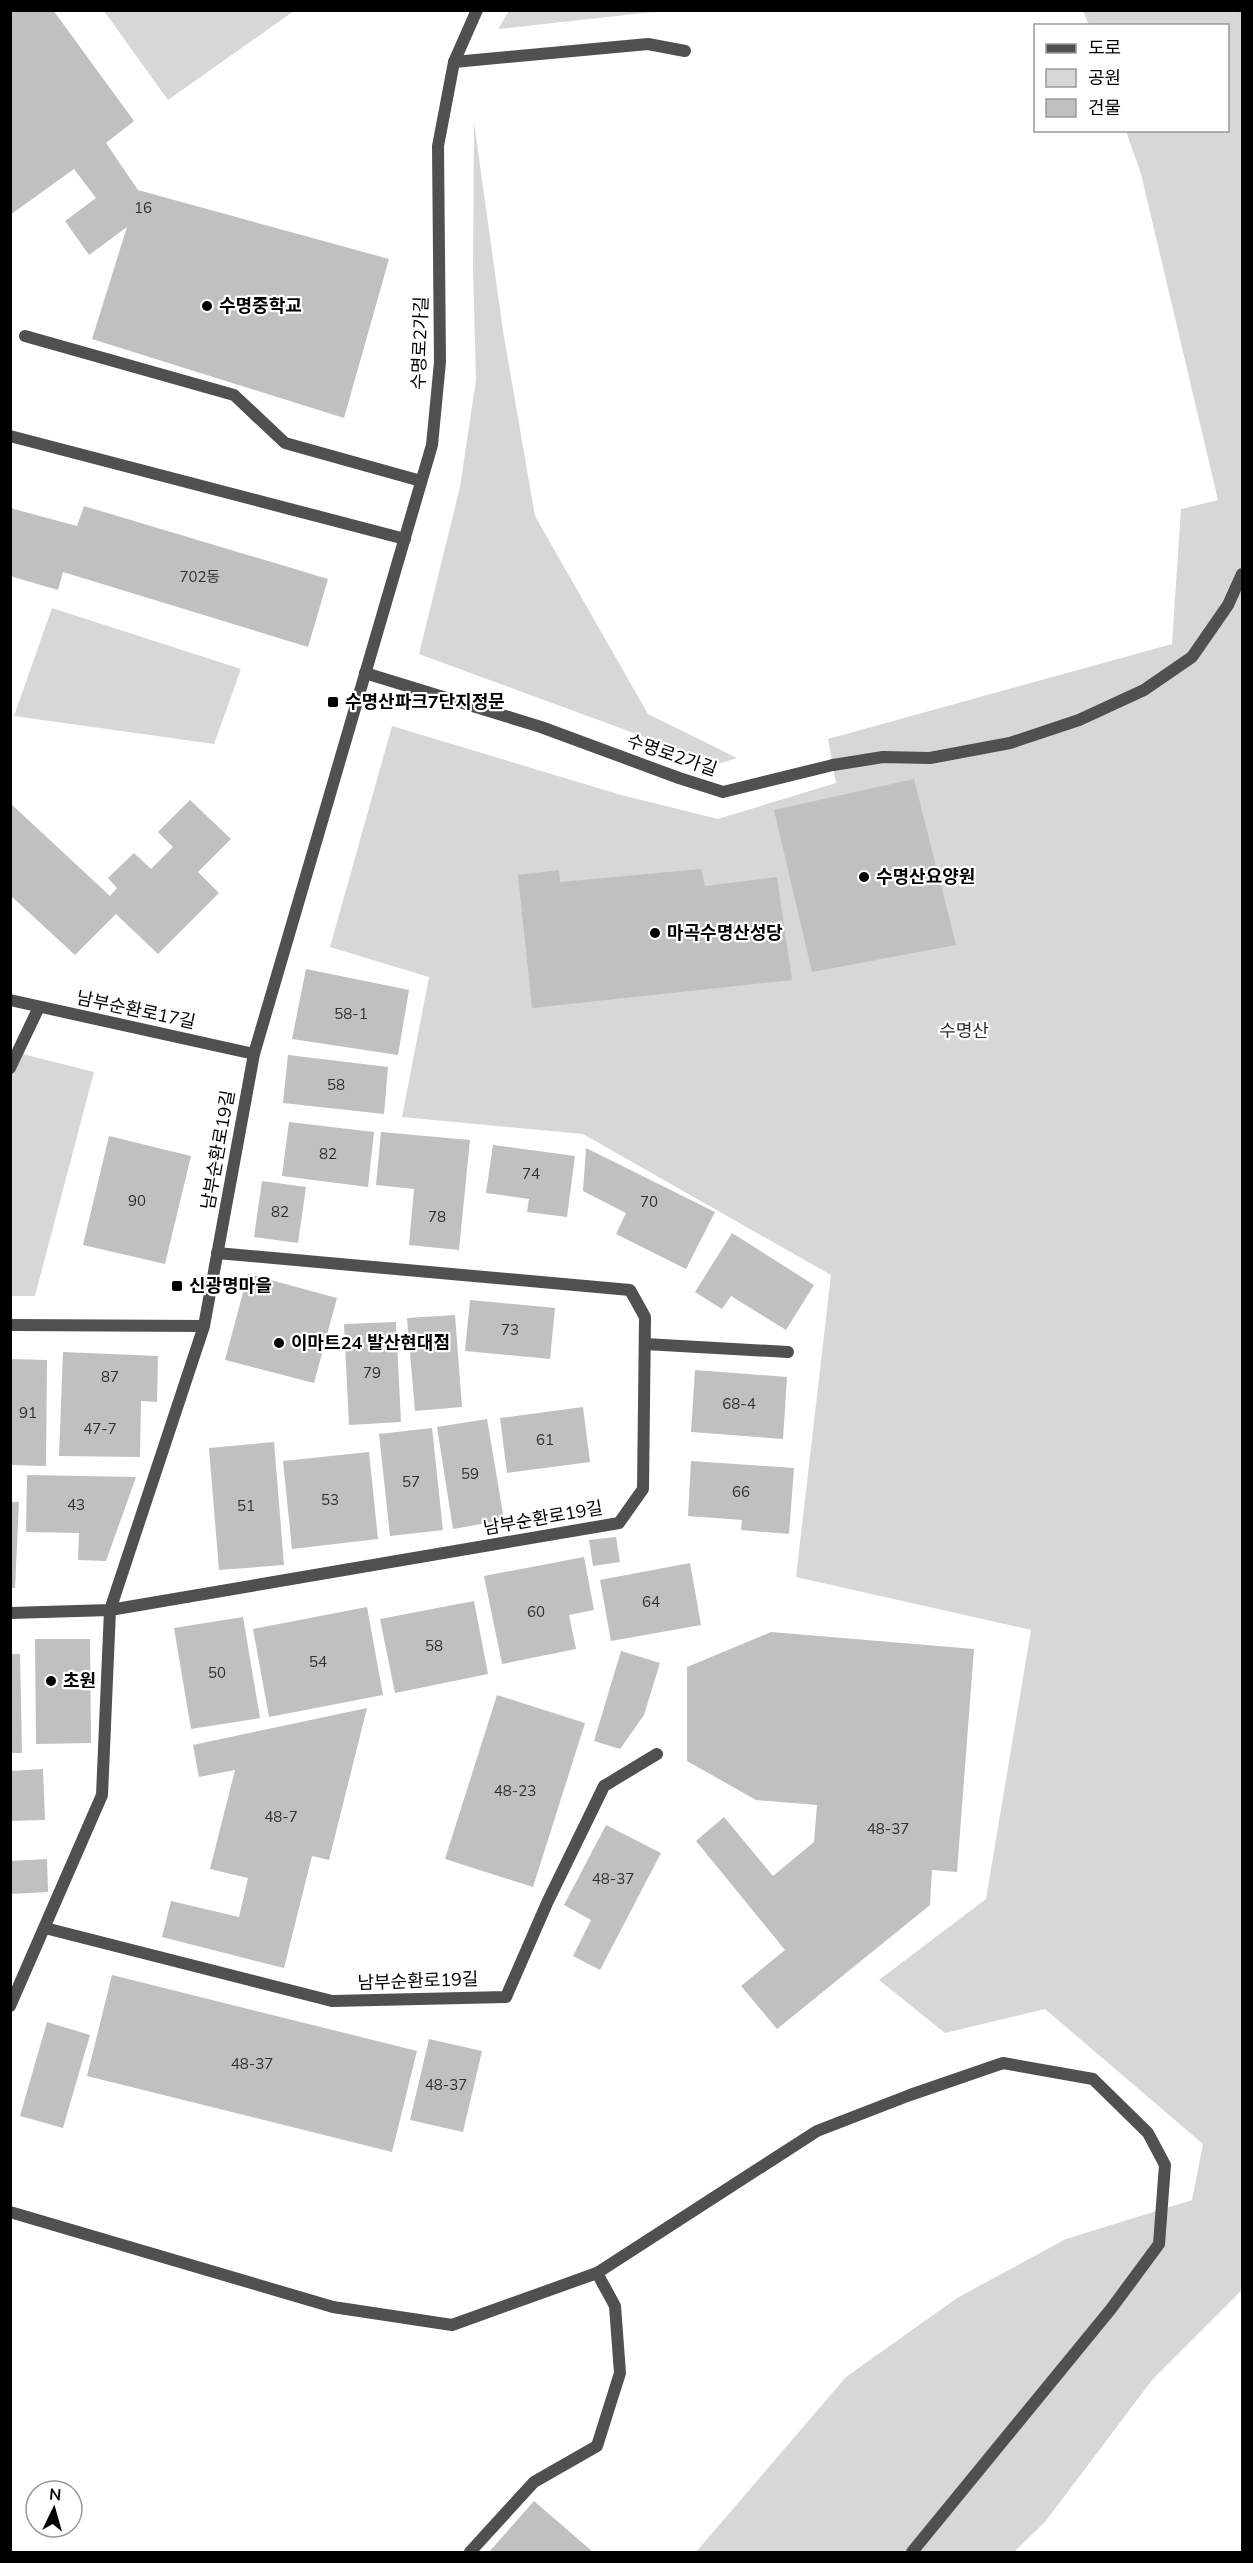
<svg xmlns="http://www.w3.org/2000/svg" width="1253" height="2563" font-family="Mulish,'Noto Sans KR',sans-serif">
<rect width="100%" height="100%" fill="#fff"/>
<g fill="#d7d7d7">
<polygon points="104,11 294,11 168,100"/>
<polygon points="509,11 509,10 662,11 498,29"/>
<polygon points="1083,11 1242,11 1242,2290 1152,2380 1045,2522 1014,2552 696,2552 846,2377 957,2298 1066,2239 1192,2200 1203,2144 1045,2009 945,2033 879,1980 986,1899 1031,1630 796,1577 831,1275 583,1134 402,1117 429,977 330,947 392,726 621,795 718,819 836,783 828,739 1172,644 1181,509 1218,500 1141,174 1126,131 1228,130 1228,26 1089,25"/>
<polygon points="474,122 503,331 535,516 648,714 737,758 718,764 419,654 460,487 476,380 473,270"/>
<polygon points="52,608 241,669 214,744 14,716"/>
<polygon points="11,1051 94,1072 35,1296 11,1296"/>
</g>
<g fill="#c0c0c0">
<polygon points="10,10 53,10 134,121 106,143 138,190 389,259 344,418 92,339 127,227 89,255 65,221 96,198 74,169 10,215"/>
<polygon points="84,506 328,579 308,647 63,572 58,590 10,576 10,508 77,526"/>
<polygon points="914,779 956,945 812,972 774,810"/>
<polygon points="190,800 231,839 198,872 219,893 158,954 116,914 75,955 10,895 10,803 110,896 117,888 108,878 134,853 151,869 173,847 158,832"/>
<polygon points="701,869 705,886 777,877 792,980 532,1008 518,875 559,870 560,882"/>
<polygon points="306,969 409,990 398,1055 292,1039"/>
<polygon points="288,1055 388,1067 384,1114 283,1103"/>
<polygon points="289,1122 374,1132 368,1187 282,1176"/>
<polygon points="381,1132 470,1140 459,1250 409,1245 414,1189 376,1185"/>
<polygon points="109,1136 191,1156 165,1264 83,1245"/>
<polygon points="493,1145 575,1156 567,1217 527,1212 529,1199 486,1193"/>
<polygon points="586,1148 715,1212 686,1269 616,1234 626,1213 583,1191"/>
<polygon points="262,1181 306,1187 298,1243 254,1237"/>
<polygon points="732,1233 814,1285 786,1330 731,1296 722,1309 695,1292"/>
<polygon points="248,1274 337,1298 314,1383 225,1360"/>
<polygon points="470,1300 555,1308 550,1359 465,1351"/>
<polygon points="455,1315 462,1407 415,1411 407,1318"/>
<polygon points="396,1322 401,1422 349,1425 344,1324"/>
<polygon points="63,1352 158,1356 157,1402 141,1401 140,1457 59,1456"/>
<polygon points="10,1359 47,1360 46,1466 10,1465"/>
<polygon points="695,1370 787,1377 783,1439 691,1432"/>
<polygon points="583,1407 590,1462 507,1473 500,1418"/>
<polygon points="487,1419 504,1520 453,1529 437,1427"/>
<polygon points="432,1428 443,1530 390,1536 379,1434"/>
<polygon points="274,1442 284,1565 219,1570 209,1448"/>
<polygon points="369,1452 378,1539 292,1549 283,1461"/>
<polygon points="691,1461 794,1468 789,1534 741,1530 742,1520 688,1516"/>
<polygon points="27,1475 136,1477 106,1561 78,1560 79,1533 26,1532"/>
<polygon points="10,1502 19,1502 15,1588 10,1588"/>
<polygon points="616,1537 620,1562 593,1566 589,1540"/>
<polygon points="584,1557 594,1610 569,1615 576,1649 502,1664 484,1576"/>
<polygon points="690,1563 701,1625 611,1641 600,1580"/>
<polygon points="474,1601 488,1674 395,1693 380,1619"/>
<polygon points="367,1607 383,1695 269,1717 253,1629"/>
<polygon points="243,1617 260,1718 191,1729 174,1628"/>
<polygon points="771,1632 974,1649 957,1872 932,1870 930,1905 777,2029 741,1986 785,1950 696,1841 724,1817 773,1876 814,1842 817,1805 756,1800 687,1761 687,1667"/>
<polygon points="35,1639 90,1639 91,1743 36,1744"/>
<polygon points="621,1651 660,1663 644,1715 620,1749 594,1741"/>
<polygon points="10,1654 20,1654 22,1753 10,1753"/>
<polygon points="497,1695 585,1723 533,1887 445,1859"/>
<polygon points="367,1708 329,1860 312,1856 284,1968 162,1937 171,1901 239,1917 248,1878 210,1869 235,1770 199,1777 193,1745"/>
<polygon points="43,1769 45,1820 10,1821 10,1771"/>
<polygon points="606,1825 661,1853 600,1970 573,1956 591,1920 564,1905"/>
<polygon points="47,1859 48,1892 10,1894 10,1861"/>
<polygon points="112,1975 417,2051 392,2152 87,2076"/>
<polygon points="47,2022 90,2035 63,2128 20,2116"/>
<polygon points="429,2039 482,2051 463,2132 410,2120"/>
<polygon points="534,2501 593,2552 489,2552"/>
</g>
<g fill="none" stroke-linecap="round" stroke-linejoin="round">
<polyline stroke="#727272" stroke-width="4" stroke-dasharray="1.5 3" stroke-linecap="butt" points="1239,10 1242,13"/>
<g stroke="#505050" stroke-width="12">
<polyline points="454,62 648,44 685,51"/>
<polyline points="25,336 234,395 285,443 421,481"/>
<polyline points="10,436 405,539"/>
<polyline points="645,1344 788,1352"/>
<polyline points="45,1928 332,2001 506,1997 547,1903 604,1786 657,1754"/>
<polyline points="10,2212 333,2307 452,2325 597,2273 817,2131 910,2095 1003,2063 1093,2079 1148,2133 1165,2165 1159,2244 1111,2309 912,2552"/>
<polyline points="470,2552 534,2482 597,2446 620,2373 615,2306 597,2273"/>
</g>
<g stroke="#505050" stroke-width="12">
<polyline points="833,765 883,757 930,758 1010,743 1079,720 1144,690 1192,657 1228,605 1242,574"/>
<polyline points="10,1068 39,1007"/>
</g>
<g stroke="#505050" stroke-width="12">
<polyline points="365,673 541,727 679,778 723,792 833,765"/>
<polyline points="10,1000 254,1054"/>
<polyline points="10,1325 204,1326"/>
<polyline points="10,1613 110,1610 619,1523 643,1489 645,1317 630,1290 217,1253"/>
<polyline points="10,2006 102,1795 110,1610 204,1326 254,1054 432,445 440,362 438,146 454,62 477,10"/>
</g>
</g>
<g fill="#000" stroke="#fff" stroke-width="2">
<circle cx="207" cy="306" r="6"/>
<rect x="327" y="696" width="12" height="12" rx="3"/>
<circle cx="864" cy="877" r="6"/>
<circle cx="655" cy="933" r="6"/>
<rect x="171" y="1280" width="12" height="12" rx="3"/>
<circle cx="279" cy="1343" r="6"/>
<circle cx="51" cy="1681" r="6"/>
</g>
<g text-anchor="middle" stroke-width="4.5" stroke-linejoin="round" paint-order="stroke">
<g font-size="15" fill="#303030">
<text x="143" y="213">16</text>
<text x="200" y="582">702동</text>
<text x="351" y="1019">58-1</text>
<text x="336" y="1090">58</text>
<text x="328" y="1159">82</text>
<text x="531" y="1179">74</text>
<text x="137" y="1206">90</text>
<text x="649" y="1207">70</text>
<text x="280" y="1217">82</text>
<text x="437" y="1222">78</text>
<text x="510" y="1335">73</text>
<text x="372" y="1378">79</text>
<text x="110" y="1382">87</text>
<text x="739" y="1409">68-4</text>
<text x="28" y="1418">91</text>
<text x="100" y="1434">47-7</text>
<text x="545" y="1445">61</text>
<text x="470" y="1479">59</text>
<text x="411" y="1487">57</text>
<text x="741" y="1497">66</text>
<text x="330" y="1505">53</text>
<text x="76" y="1510">43</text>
<text x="246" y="1511">51</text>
<text x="651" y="1607">64</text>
<text x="536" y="1617">60</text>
<text x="434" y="1651">58</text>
<text x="318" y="1667">54</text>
<text x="217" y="1678">50</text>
<text x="515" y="1796">48-23</text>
<text x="281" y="1822">48-7</text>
<text x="888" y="1834">48-37</text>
<text x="613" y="1884">48-37</text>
<text x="252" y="2069">48-37</text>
<text x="446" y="2090">48-37</text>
</g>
<g font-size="18" font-weight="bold" fill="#000" stroke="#fff" text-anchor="start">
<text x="219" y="312">수명중학교</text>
<text x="345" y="708">수명산파크7단지정문</text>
<text x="876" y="883">수명산요양원</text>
<text x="667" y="939">마곡수명산성당</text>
<text x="189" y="1292">신광명마을</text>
<text x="291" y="1349">이마트24 발산현대점</text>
<text x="63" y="1687">초원</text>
</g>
<g font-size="18" fill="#000" stroke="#fff">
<text transform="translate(420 343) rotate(-88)" y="6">수명로2가길</text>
<text transform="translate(672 755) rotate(19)" y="6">수명로2가길</text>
<text transform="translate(136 1010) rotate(12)" y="6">남부순환로17길</text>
<text transform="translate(218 1150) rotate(-80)" y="6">남부순환로19길</text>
<text transform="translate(543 1518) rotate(-10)" y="6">남부순환로19길</text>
<text transform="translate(418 1981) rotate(-2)" y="6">남부순환로19길</text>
</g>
<g font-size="18" fill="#2e2e2e" stroke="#fff">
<text x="964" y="1037">수명산</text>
</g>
</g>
<rect width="1253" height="2563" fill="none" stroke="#000000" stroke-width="24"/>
<rect x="1034" y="24" width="195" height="108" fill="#ffffff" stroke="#999999" stroke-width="1.5"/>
<rect x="1046" y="44" width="30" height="9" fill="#505050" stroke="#999999" stroke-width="1.5"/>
<text x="1088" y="54" font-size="18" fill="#000000">도로</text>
<rect x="1046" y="69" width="30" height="18" fill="#d7d7d7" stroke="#999999" stroke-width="1.5"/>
<text x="1088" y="84" font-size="18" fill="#000000">공원</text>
<rect x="1046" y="99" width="30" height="18" fill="#c0c0c0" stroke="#999999" stroke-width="1.5"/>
<text x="1088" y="114" font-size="18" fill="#000000">건물</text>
<g transform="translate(54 2509) rotate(5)"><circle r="28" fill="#ffffff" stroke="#999999" stroke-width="1.5"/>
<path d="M0-4.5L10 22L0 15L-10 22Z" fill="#000000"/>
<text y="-9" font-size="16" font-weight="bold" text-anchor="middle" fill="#000000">N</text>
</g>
</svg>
